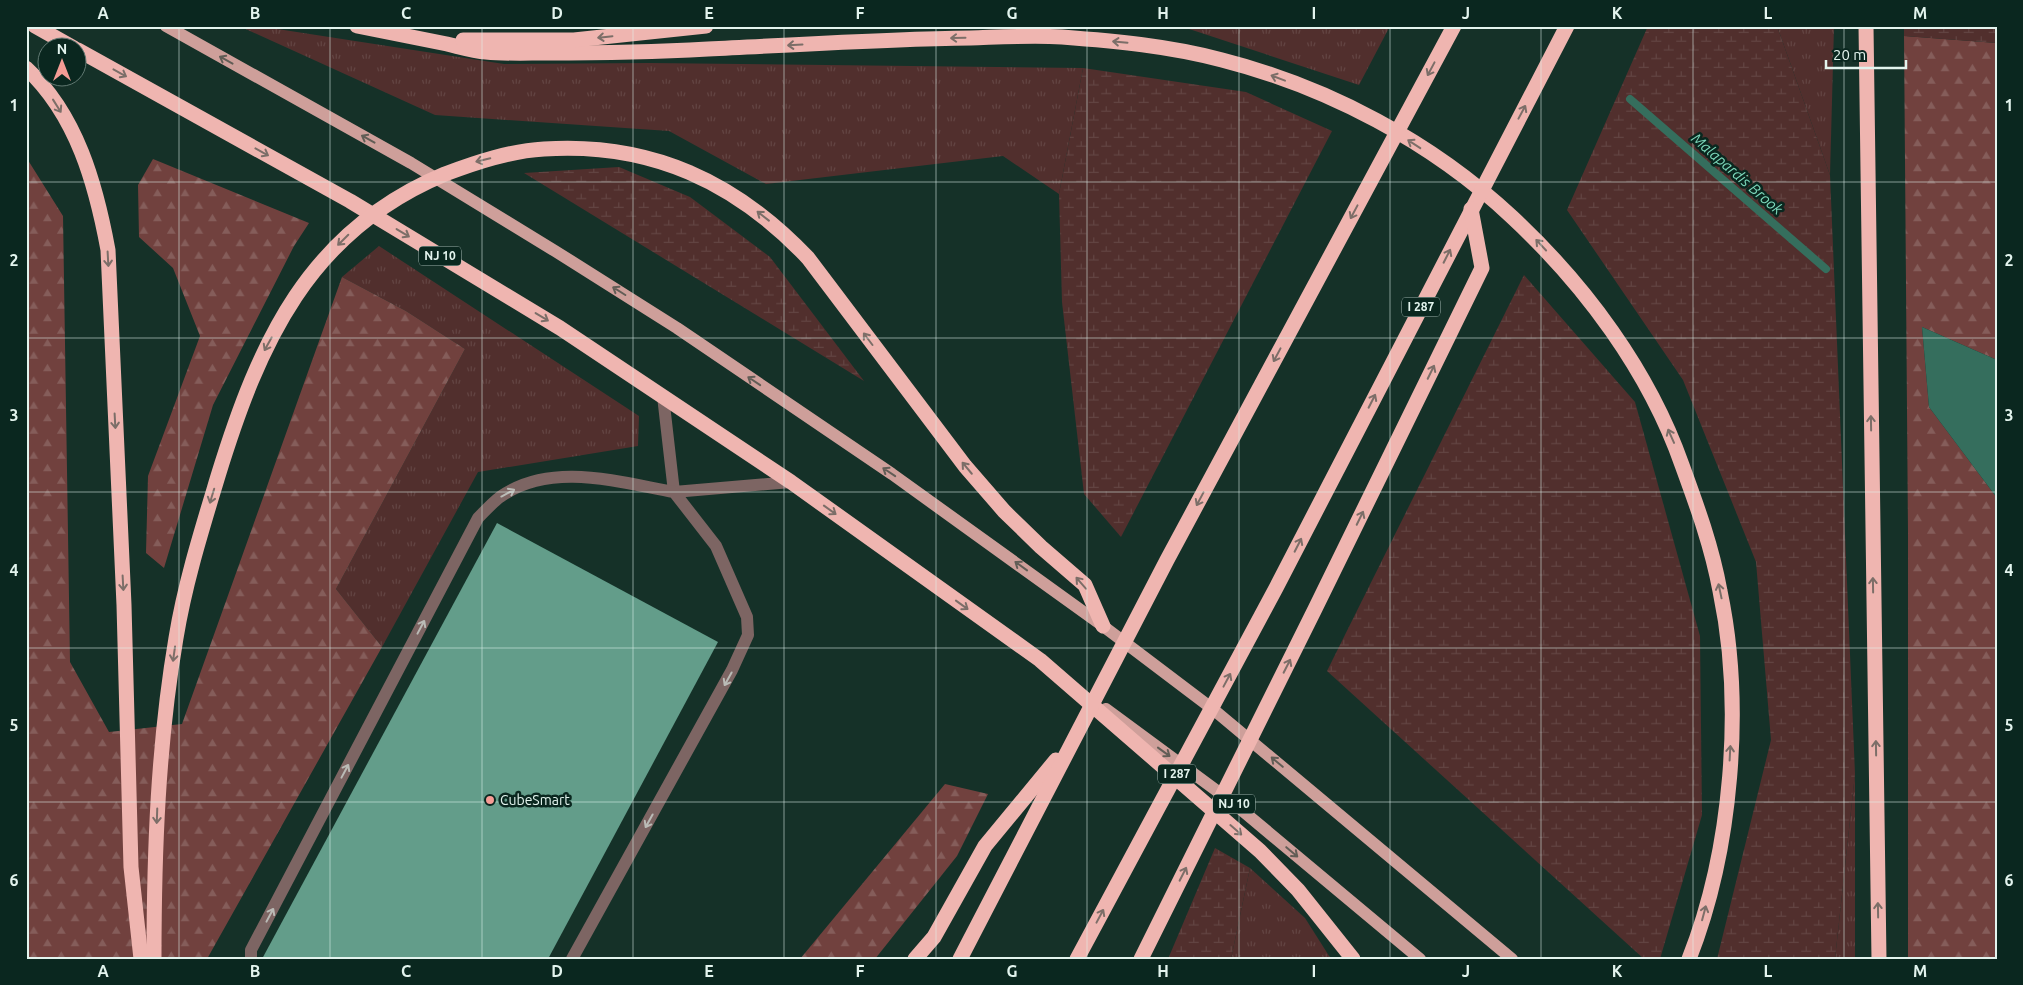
<svg xmlns="http://www.w3.org/2000/svg" width="2023" height="985" font-family="Ubuntu,sans-serif">
<defs>
<pattern id="grass-tufts" width="24" height="20" patternUnits="userSpaceOnUse" patternTransform="scale(1.25)"><rect width="24" height="20" fill="#512f2d"/><path d="M3 7l-1-3M5 7V3M7 7l1-3M15 17l-1-3M17 17v-4M19 17l1-3" fill="none" stroke="#624442"/></pattern>
<pattern id="forest-firs" width="22" height="20" patternUnits="userSpaceOnUse" patternTransform="scale(1.25)"><rect width="22" height="20" fill="#71413e"/><path d="M5 1l3.5 6h-7zM16 11l3.5 6h-7z" fill="#855d5a"/></pattern>
<pattern id="wetland-marsh" width="20" height="14" patternUnits="userSpaceOnUse" patternTransform="scale(1.25)"><rect width="20" height="14" fill="#512f2d"/><path d="M1 5h8M5 5V1M11 12h8M15 12V8" fill="none" stroke="#624442"/></pattern>
</defs>
<rect width="100%" height="100%" fill="#153128"/>
<g fill="url(#grass-tufts)">
<polygon points="239,26 258,26 504,64 649,63 1083,68 1059,194 1003,156 766,184 669,131 435,115"/>
<polygon points="1180,26 1390,26 1359,85"/>
<polygon points="1777,26 1834,26 1830,175"/>
<polygon points="379,246 639,416 638,446 478,472 382,647 336,589 465,349 406,311 342,277"/>
<polygon points="1855,774 1855,959 1835,959"/>
<polygon points="1250,868 1305,918 1331,959 1231,959"/>
</g>
<g fill="url(#forest-firs)">
<polygon points="1904,36 1997,43 1997,360 1922,327 1929,407 1997,498 1997,959 1908,959 1908,533"/>
<polygon points="26,157 63,216 70,662 109,732 182,724 342,277 406,311 465,349 336,589 382,647 207,959 26,959"/>
<polygon points="153,159 309,223 294,246 213,405 164,568 146,553 148,476 200,336 173,268 139,237 138,185"/>
<polygon points="945,784 988,794 957,856 875,959 800,959"/>
</g>
<g fill="url(#wetland-marsh)">
<polygon points="1648,26 1777,26 1830,175 1855,774 1835,959 1717,959 1771,740 1756,562 1683,380 1567,210"/>
<polygon points="1904,26 1997,26 1997,43 1904,36"/>
<polygon points="1083,68 1246,92 1332,131 1121,537 1084,494 1062,302 1059,194"/>
<polygon points="619,167 690,197 770,257 864,381 524,173"/>
<polygon points="1524,275 1635,402 1700,636 1702,815 1660,959 1644,959 1327,671"/>
<polygon points="1215,848 1250,868 1231,959 1168,959"/>
</g>
<polygon fill="#356e5d" points="1922,327 1997,360 1997,498 1929,407"/>
<g fill="none" stroke-linecap="round" stroke-linejoin="round">
<polyline stroke="#356e5d" stroke-width="8" points="1630,99 1826,269"/>
</g>
<polygon fill="#639d8a" points="497,523 718,642 548,959 262,959"/>
<g fill="none" stroke-linecap="round" stroke-linejoin="round">
<g stroke="#7d6563" stroke-width="12">
<polyline points="663,396 674,492 791,482"/>
<path d="M251,959v-9l227,-432c7,-7 14,-15 22,-21 51,-36 118,-15 174,-5l42,54 31,71 1,18 -16,35 -160,289"/>
</g>
<g stroke="#ce9f9a" stroke-width="12">
<polyline points="166,26 411,163 555,251 677,328 892,474 1103,626 1214,710 1512,959"/>
<polyline points="1106,709 1232,802 1420,959"/>
</g>
<g stroke="#efb5b0" stroke-width="15">
<polyline points="35,26 74,48"/>
<path d="M357,26c30,6 60,12 90,18 13,3 26,7 39,8 20,2 41,1 61,1 54,0 107,-1 161,-4 88,-4 175,-10 263,-11 30,-1 61,-3 91,-1 53,4 108,9 160,23 106,27 210,82 290,157 73,68 137,154 170,248 15,41 30,82 38,126 24,114 12,259 -31,368"/>
<polyline points="1866,26 1879,959"/>
<polyline points="463,40 574,40 706,26"/>
<polyline points="78,50 350,201 560,328 791,482 1040,660 1260,851 1298,890 1353,959"/>
<path d="M26,68c51,47 70,117 82,182l16,355 7,262 10,92"/>
<path d="M154,959c0,-108 4,-215 22,-321 9,-55 26,-109 42,-162 41,-133 90,-245 227,-302 32,-12 65,-23 99,-25 107,-7 192,33 264,109l157,208 39,45 37,36 44,38 18,41"/>
<polyline points="915,959 934,937 985,846 1056,760"/>
<polyline points="960,959 1167,560 1454,26"/>
<polyline points="1077,959 1276,588 1567,26"/>
<polyline points="1141,959 1315,609 1482,268 1471,209"/>
</g>
</g>
<defs><path id="oneway-shaft" d="M-6 0H5M1.5-3L5.5 0L1.5 3" fill="none" stroke-width="1.6" stroke-linecap="round" stroke-linejoin="round" transform="scale(1.25)"/></defs>
<g stroke="#7c6e68">
<use href="#oneway-shaft" transform="translate(605 37) rotate(174)"/>
<use href="#oneway-shaft" transform="translate(958 38) rotate(179)"/>
<use href="#oneway-shaft" transform="translate(1120 42) rotate(-175)"/>
<use href="#oneway-shaft" transform="translate(795 45) rotate(177)"/>
<use href="#oneway-shaft" transform="translate(1431 69) rotate(118)"/>
<use href="#oneway-shaft" transform="translate(120 73) rotate(29)"/>
<use href="#oneway-shaft" transform="translate(1278 78) rotate(-159)"/>
<use href="#oneway-shaft" transform="translate(57 106) rotate(58)"/>
<use href="#oneway-shaft" transform="translate(1522 112) rotate(-62)"/>
<use href="#oneway-shaft" transform="translate(1414 144) rotate(-147)"/>
<use href="#oneway-shaft" transform="translate(262 152) rotate(29)"/>
<use href="#oneway-shaft" transform="translate(483 160) rotate(166)"/>
<use href="#oneway-shaft" transform="translate(1354 212) rotate(118)"/>
<use href="#oneway-shaft" transform="translate(763 216) rotate(-142)"/>
<use href="#oneway-shaft" transform="translate(403 233) rotate(31)"/>
<use href="#oneway-shaft" transform="translate(343 240) rotate(135)"/>
<use href="#oneway-shaft" transform="translate(1541 245) rotate(-133)"/>
<use href="#oneway-shaft" transform="translate(1447 256) rotate(-63)"/>
<use href="#oneway-shaft" transform="translate(108 259) rotate(87)"/>
<use href="#oneway-shaft" transform="translate(542 317) rotate(31)"/>
<use href="#oneway-shaft" transform="translate(868 339) rotate(-127)"/>
<use href="#oneway-shaft" transform="translate(268 344) rotate(119)"/>
<use href="#oneway-shaft" transform="translate(1277 355) rotate(118)"/>
<use href="#oneway-shaft" transform="translate(1431 372) rotate(-64)"/>
<use href="#oneway-shaft" transform="translate(1372 401) rotate(-63)"/>
<use href="#oneway-shaft" transform="translate(115 421) rotate(87)"/>
<use href="#oneway-shaft" transform="translate(1871 423) rotate(-91)"/>
<use href="#oneway-shaft" transform="translate(1671 436) rotate(-114)"/>
<use href="#oneway-shaft" transform="translate(967 468) rotate(-130)"/>
<use href="#oneway-shaft" transform="translate(212 496) rotate(107)"/>
<use href="#oneway-shaft" transform="translate(1200 499) rotate(118)"/>
<use href="#oneway-shaft" transform="translate(830 510) rotate(36)"/>
<use href="#oneway-shaft" transform="translate(1360 518) rotate(-64)"/>
<use href="#oneway-shaft" transform="translate(1298 545) rotate(-63)"/>
<use href="#oneway-shaft" transform="translate(123 583) rotate(87)"/>
<use href="#oneway-shaft" transform="translate(1081 583) rotate(-131)"/>
<use href="#oneway-shaft" transform="translate(1873 585) rotate(-91)"/>
<use href="#oneway-shaft" transform="translate(1720 591) rotate(-102)"/>
<use href="#oneway-shaft" transform="translate(962 605) rotate(36)"/>
<use href="#oneway-shaft" transform="translate(174 654) rotate(98)"/>
<use href="#oneway-shaft" transform="translate(1287 666) rotate(-63)"/>
<use href="#oneway-shaft" transform="translate(1227 680) rotate(-62)"/>
<use href="#oneway-shaft" transform="translate(1876 748) rotate(-91)"/>
<use href="#oneway-shaft" transform="translate(1730 753) rotate(-87)"/>
<use href="#oneway-shaft" transform="translate(157 816) rotate(92)"/>
<use href="#oneway-shaft" transform="translate(1236 830) rotate(41)"/>
<use href="#oneway-shaft" transform="translate(1183 874) rotate(-63)"/>
<use href="#oneway-shaft" transform="translate(1878 910) rotate(-91)"/>
<use href="#oneway-shaft" transform="translate(1704 913) rotate(-75)"/>
<use href="#oneway-shaft" transform="translate(1100 916) rotate(-62)"/>
</g>
<g stroke="#625d56">
<use href="#oneway-shaft" transform="translate(226 60) rotate(-151)"/>
<use href="#oneway-shaft" transform="translate(368 139) rotate(-151)"/>
<use href="#oneway-shaft" transform="translate(619 291) rotate(-148)"/>
<use href="#oneway-shaft" transform="translate(754 381) rotate(-146)"/>
<use href="#oneway-shaft" transform="translate(889 472) rotate(-146)"/>
<use href="#oneway-shaft" transform="translate(1021 566) rotate(-144)"/>
<use href="#oneway-shaft" transform="translate(1164 752) rotate(36)"/>
<use href="#oneway-shaft" transform="translate(1277 762) rotate(-140)"/>
<use href="#oneway-shaft" transform="translate(1292 852) rotate(40)"/>
</g>
<g stroke="#babbb6">
<use href="#oneway-shaft" transform="translate(508 493) rotate(-28)"/>
<use href="#oneway-shaft" transform="translate(421 627) rotate(-62)"/>
<use href="#oneway-shaft" transform="translate(728 679) rotate(119)"/>
<use href="#oneway-shaft" transform="translate(345 771) rotate(-62)"/>
<use href="#oneway-shaft" transform="translate(649 821) rotate(119)"/>
<use href="#oneway-shaft" transform="translate(270 915) rotate(-62)"/>
</g>
<path fill="none" stroke="#e3f4ee" stroke-width="1" stroke-opacity="0.55" d="M179,26v933M330,26v933M482,26v933M633,26v933M784,26v933M936,26v933M1087,26v933M1239,26v933M1390,26v933M1541,26v933M1693,26v933M1844,26v933M26,182h1971M26,338h1971M26,492h1971M26,648h1971M26,802h1971"/>
<circle fill="#f59c95" stroke="#0a271f" stroke-width="2" cx="490" cy="800" r="5"/>
<g text-anchor="middle" stroke-width="5" stroke-linejoin="round" paint-order="stroke">
<g fill="#0a271f" stroke="#a2b6b0" stroke-width="1">
<rect x="419" y="246.5" width="42" height="19" rx="4"/>
<rect x="1402" y="297.5" width="38" height="19" rx="4"/>
<rect x="1158" y="764.5" width="38" height="19" rx="4"/>
<rect x="1213" y="794.5" width="42" height="19" rx="4"/>
</g>
<g font-size="12" font-weight="bold" fill="#e3f4ee">
<text x="440" y="260">NJ 10</text>
<text x="1421" y="311">I 287</text>
<text x="1177" y="778">I 287</text>
<text x="1234" y="808">NJ 10</text>
</g>
<g font-size="14" fill="#e3f4ee" stroke="#0a271f" text-anchor="start">
<text x="500" y="805">CubeSmart</text>
</g>
<g font-size="15" font-style="italic" fill="#7dd8bb" stroke="#0a271f">
<text transform="translate(1737 174) rotate(41)" y="5">Malapardis Brook</text>
</g>
</g>
<rect width="2023" height="985" fill="none" stroke="#0a271f" stroke-width="55"/>
<g transform="translate(62 62)"><circle r="24" fill="#0a271f" stroke="#617972"/>
<path d="M0-4L9 19L0 12L-9 19Z" fill="#f59c95"/>
<text y="-8" font-size="14" font-weight="bold" text-anchor="middle" fill="#e3f4ee">N</text>
</g>
<path d="M1826 60v8h80v-8" fill="none" stroke="#e3f4ee" stroke-width="2.5"/>
<text x="1833" y="60" font-size="15" fill="#e3f4ee" stroke="#0a271f" stroke-width="4" paint-order="stroke">20 m</text>
<rect x="28" y="28" width="1968" height="930" fill="none" stroke="#e3f4ee" stroke-width="2"/>
<g font-size="16" text-anchor="middle" font-weight="bold" fill="#e3f4ee">
<text x="103" y="19">A</text>
<text x="255" y="19">B</text>
<text x="406" y="19">C</text>
<text x="557" y="19">D</text>
<text x="709" y="19">E</text>
<text x="860" y="19">F</text>
<text x="1012" y="19">G</text>
<text x="1163" y="19">H</text>
<text x="1314" y="19">I</text>
<text x="1466" y="19">J</text>
<text x="1617" y="19">K</text>
<text x="1768" y="19">L</text>
<text x="1920" y="19">M</text>
<text x="14" y="111">1</text>
<text x="2009" y="111">1</text>
<text x="14" y="266">2</text>
<text x="2009" y="266">2</text>
<text x="14" y="421">3</text>
<text x="2009" y="421">3</text>
<text x="14" y="576">4</text>
<text x="2009" y="576">4</text>
<text x="14" y="731">5</text>
<text x="2009" y="731">5</text>
<text x="14" y="886">6</text>
<text x="2009" y="886">6</text>
<text x="103" y="977">A</text>
<text x="255" y="977">B</text>
<text x="406" y="977">C</text>
<text x="557" y="977">D</text>
<text x="709" y="977">E</text>
<text x="860" y="977">F</text>
<text x="1012" y="977">G</text>
<text x="1163" y="977">H</text>
<text x="1314" y="977">I</text>
<text x="1466" y="977">J</text>
<text x="1617" y="977">K</text>
<text x="1768" y="977">L</text>
<text x="1920" y="977">M</text>
</g>
</svg>
